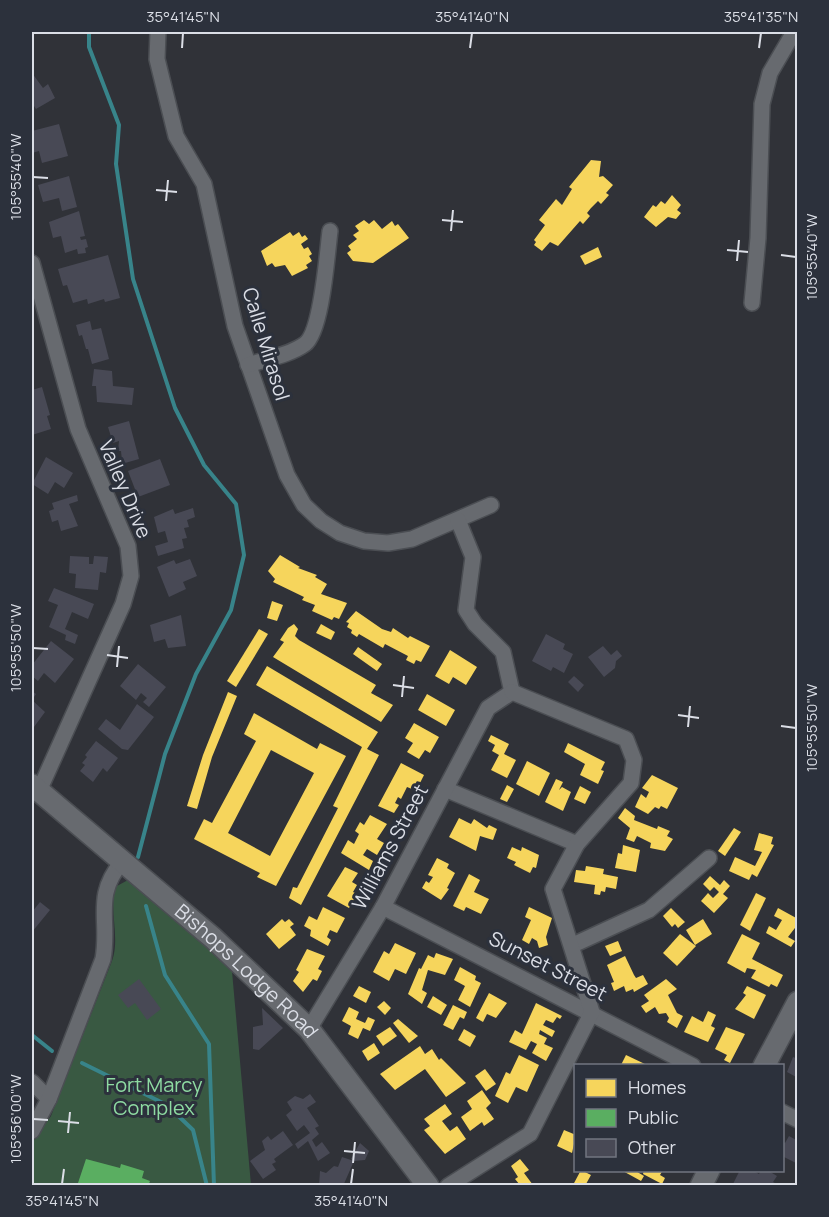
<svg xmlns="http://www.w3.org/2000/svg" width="829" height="1217" font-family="Manrope,sans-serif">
<rect width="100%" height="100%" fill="#303238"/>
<path fill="#395942" d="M128,880l5,1 98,79 20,225 -219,1v-43l19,-27 61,-155c9,-25 -5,-55 5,-75z"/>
<g fill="#f6d55c" fill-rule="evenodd">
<polygon points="591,160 601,161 599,177 603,176 613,185 606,193 609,195 601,204 598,201 591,208 587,213 590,216 583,224 580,221 558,246 550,242 542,251 534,245 536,242 534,240 545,225 539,220 556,199 562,205 572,189 569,187"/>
<polygon points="672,195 681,205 677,210 681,213 676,219 668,217 656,227 644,217 653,205 656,207 661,201 665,204"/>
<polygon points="364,220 369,224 374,220 382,229 392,221 395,226 398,224 409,238 373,263 353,261 347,253 351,250 348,246 357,239 353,235 359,231 355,226"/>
<polygon points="290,232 293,236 299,232 302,237 305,235 308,239 301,244 304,249 308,247 312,254 309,256 312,261 306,265 308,268 292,276 285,265 275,267 272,263 267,266 261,251"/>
<polygon points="598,247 602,257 585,265 580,256"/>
<polygon points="280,555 300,567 298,568 317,575 315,577 327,584 321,594 347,603 339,619 334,617 332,620 312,611 315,605 302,600 304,597 273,582 275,579 268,571"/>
<polygon points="272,601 283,605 277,621 267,618"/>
<polygon points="356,611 382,629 391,632 393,628 408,638 410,636 430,646 421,662 416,660 414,664 406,660 408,656 385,644 383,648 359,634 357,637 351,633 352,630 347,627 349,623 346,622"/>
<polygon points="294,624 298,629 295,636 299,640 376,685 371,693 393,705 381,722 273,657 284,642 280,640 288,628"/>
<polygon points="321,624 335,632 331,640 316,633"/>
<polygon points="259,629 268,634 236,687 227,681"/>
<polygon points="358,647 382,664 377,671 353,654"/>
<polygon points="450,650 477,667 466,685 453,677 449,684 435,676"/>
<polygon points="267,666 378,732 367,749 379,755 301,905 289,898 293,887 297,888 338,808 333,806 362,747 256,685"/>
<polygon points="228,692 237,696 212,757 197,809 187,806 203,755"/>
<polygon points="427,694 455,710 446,726 418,710"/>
<path d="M254,713l63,36 3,-6 26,13 -70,130 -19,-9 3,-4 -66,-34 10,-20 8,4 44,-82 -12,-7zM271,750l43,23 -44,83 -42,-23z"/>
<polygon points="414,723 439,737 430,753 425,750 419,759 407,752 413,743 405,738"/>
<polygon points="491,735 509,744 504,754 516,760 507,778 491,770 499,755 492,751 495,745 488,741"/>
<polygon points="568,743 605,762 601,770 604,771 598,784 580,775 585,764 564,752"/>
<polygon points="527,761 550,773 539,796 516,784"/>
<polygon points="401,763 424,775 420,783 417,781 412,789 407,787 401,799 398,797 395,803 399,805 394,813 378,806"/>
<polygon points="652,775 678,788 667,809 661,806 659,809 655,807 648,814 635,807 641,794 646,798 649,792 642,788"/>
<polygon points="556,779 563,782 559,790 562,787 571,792 563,811 545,802"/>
<polygon points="507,785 514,789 507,802 500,799"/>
<polygon points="580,786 591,792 585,804 574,799"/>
<polygon points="625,808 635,816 634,820 657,829 658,826 670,831 667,836 673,839 665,851 650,848 651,843 637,836 634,842 626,839 630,828 618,818"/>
<polygon points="370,815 387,824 377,839 384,843 377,855 367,849 363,855 373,861 369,870 341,853 348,840 354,844 359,834 355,831 360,822 364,825"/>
<polygon points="459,818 471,824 474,819 487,828 489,825 497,829 493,840 480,836 476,851 449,837"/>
<polygon points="734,828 741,832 725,856 718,851"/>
<polygon points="759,833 773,837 771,844 774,845 757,877 752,874 749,880 729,871 735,857 755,866 762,852 754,850"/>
<polygon points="623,845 640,850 636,872 615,868 618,853 622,854"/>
<polygon points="512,847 521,851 522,847 539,855 536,868 533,867 530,873 514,865 516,862 507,858"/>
<polygon points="437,858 449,864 447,868 455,873 447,888 449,889 441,900 422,888 426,881 429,883 433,877 428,875"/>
<polygon points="586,866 604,869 603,874 618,877 616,889 606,887 605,892 601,891 600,895 594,894 595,885 574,882 576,870 585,871"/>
<polygon points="345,867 358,873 352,882 357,885 353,892 357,894 349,908 327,896"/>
<polygon points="469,874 480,880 474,892 489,899 481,914 466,907 464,911 453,906"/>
<polygon points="710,876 720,885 724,880 730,886 723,894 728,898 714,913 701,901 708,893 713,898 719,892 714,887 710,891 703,884"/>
<polygon points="756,893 766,898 750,931 740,925"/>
<polygon points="323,907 345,918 337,933 330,930 327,937 331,940 328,946 310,936 311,930 304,926 309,916 317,920"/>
<polygon points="529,907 552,918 546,937 548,945 539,948 537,941 532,938 529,944 522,940 531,920 525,917"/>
<polygon points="671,908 685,922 678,928 675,924 672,927 663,916"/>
<polygon points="778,908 798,919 798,924 788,937 795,941 791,947 766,933 769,926 776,930 782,920 774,916"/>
<polygon points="282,919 285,922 289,919 294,924 290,927 296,935 279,949 266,934"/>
<polygon points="703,919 712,934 695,945 686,930"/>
<polygon points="680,934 696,946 677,966 663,953"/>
<polygon points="742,934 760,943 752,959 783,975 777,987 771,984 769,987 751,978 756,970 747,968 745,973 727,963"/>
<polygon points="618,941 622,951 610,956 605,946"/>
<polygon points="395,943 416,953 406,974 395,969 389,981 373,972 384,951 389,954"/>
<polygon points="307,949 325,956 318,969 322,971 317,981 313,979 303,992 293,981 299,972 296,970"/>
<polygon points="436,953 453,959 445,975 428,970 422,990 427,993 422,1004 408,994 419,968 421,969 428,955 434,958"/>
<polygon points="625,956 634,975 636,978 643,975 648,984 634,992 633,989 626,992 624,986 614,991 611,983 614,982 607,965"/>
<polygon points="460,967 476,976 475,980 481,983 470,1007 458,1000 465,986 454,980"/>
<polygon points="666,979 677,989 668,995 677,1013 683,1016 677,1028 667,1022 669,1018 666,1013 659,1014 655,1007 646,1013 641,1006 649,1001 644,995"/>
<polygon points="359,986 371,992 366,1003 353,996"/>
<polygon points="747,986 766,995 754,1019 735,1009 746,995 743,993"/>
<polygon points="489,993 507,1003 496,1018 487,1014 483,1022 476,1018"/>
<polygon points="433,996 447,1005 441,1015 427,1007"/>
<polygon points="384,1001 391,1008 385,1015 377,1007"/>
<polygon points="536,1003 562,1016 560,1019 557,1017 553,1023 546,1020 543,1025 555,1031 552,1037 540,1030 539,1034 547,1038 544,1044 553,1048 546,1061 532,1053 537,1044 531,1041 526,1050 509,1042 515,1030 522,1034"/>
<polygon points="453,1005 467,1012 464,1019 460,1017 453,1030 443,1025"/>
<polygon points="349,1007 359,1012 356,1019 365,1023 368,1017 375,1020 370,1031 363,1028 358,1039 348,1034 351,1026 342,1021"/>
<polygon points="708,1011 716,1015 711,1026 715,1028 708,1042 684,1032 692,1016 703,1022"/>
<polygon points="398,1019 418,1036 409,1043 393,1023"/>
<polygon points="390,1027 397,1036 383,1046 376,1036"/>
<polygon points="726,1027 745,1034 730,1063 724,1060 727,1055 715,1049"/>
<polygon points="464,1029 476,1036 470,1047 458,1040"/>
<polygon points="374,1043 380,1053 368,1061 362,1051"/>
<polygon points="420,1046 425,1054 432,1049 439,1060 441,1058 466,1083 446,1097 425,1069 395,1090 380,1074"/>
<polygon points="519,1055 539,1065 527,1092 516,1087 508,1103 495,1096 506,1072 510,1074"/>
<polygon points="626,1055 647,1065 621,1065"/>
<polygon points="485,1069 496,1084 486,1091 475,1076"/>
<polygon points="482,1090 491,1103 486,1108 494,1119 484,1126 482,1122 470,1131 461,1117 472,1109 467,1101"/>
<polygon points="445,1104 452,1114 442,1121 450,1131 457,1126 466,1139 445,1154 424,1130 430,1126 424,1119"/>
<polygon points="564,1130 576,1135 572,1153 557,1146"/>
<polygon points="520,1159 529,1170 524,1173 533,1185 520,1185 515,1179 518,1177 511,1166"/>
<polygon points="581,1170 591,1175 586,1184 589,1185 573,1185"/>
<polygon points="621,1170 634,1170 644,1176 641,1181"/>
<polygon points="644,1170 663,1170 660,1175 665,1178 662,1184 643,1174"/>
</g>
<polygon fill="#5aae61" points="86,1159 120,1168 121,1164 144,1171 142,1178 150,1181 148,1186 77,1186"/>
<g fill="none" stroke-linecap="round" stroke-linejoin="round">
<g stroke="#38848a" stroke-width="4">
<polyline points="89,32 89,47 119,125 116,164 133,279 175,408 204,465 236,504 244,555 231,610 196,674 165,754 138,857"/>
<polyline points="146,906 165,975 209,1044 214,1186"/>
<polyline points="32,1035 52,1051"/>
<polyline points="82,1063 167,1105 193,1130 207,1186"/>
</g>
</g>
<g fill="#484955">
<polygon points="32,73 43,88 48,84 55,98 36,109 32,103"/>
<polygon points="59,124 68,156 42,163 39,151 32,153 32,131"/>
<polygon points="69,176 77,207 62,211 59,198 43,202 38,185"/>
<polygon points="79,211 85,236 80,237 81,240 86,239 88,247 85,248 86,253 78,254 77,249 65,253 61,236 53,238 49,222"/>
<polygon points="108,255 120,298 105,302 104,299 88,304 87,299 73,303 67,285 63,286 58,269"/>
<polygon points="90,321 92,330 101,328 109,359 92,364 88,349 86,349 82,335 79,336 76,325"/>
<polygon points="94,369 112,371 113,386 134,388 132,405 97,402 96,386 92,386"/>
<polygon points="42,387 50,415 47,416 51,429 32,435 32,390"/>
<polygon points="129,421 139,459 125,463 122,461 121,451 118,451 119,441 113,443 108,427"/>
<polygon points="46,457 73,473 64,488 55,482 48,494 32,484"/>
<polygon points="160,459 170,485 138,497 128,471"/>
<polygon points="77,495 78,501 69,504 78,526 61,531 58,520 52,522 49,511 54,509 52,503"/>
<polygon points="193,508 195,517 187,520 189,527 184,528 187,538 182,539 184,548 158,556 155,546 168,542 165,531 158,533 154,517 173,509 175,514"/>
<polygon points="70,556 89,557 89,564 93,564 94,556 108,557 106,573 100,572 98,590 75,588 76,574 69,573"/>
<polygon points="190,559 197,576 183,582 186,589 169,597 157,567 174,560 176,564"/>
<polygon points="54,588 94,604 88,619 72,612 65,629 78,635 75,644 65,640 66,635 49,627 58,605 48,601"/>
<polygon points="181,615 186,646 168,648 165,639 154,642 150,625"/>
<polygon points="546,634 565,644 563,649 573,654 564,673 553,667 551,671 532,661"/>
<polygon points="51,641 74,659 55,683 44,673 38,681 32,676 32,665"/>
<polygon points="603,646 611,655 617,650 622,656 616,661 615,668 604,677 588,657"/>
<polygon points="138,664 166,687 149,707 143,702 147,698 141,693 136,700 120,686"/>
<polygon points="574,676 584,685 578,692 568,682"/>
<polygon points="32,691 36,694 32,700 45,712 34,727 32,725"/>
<polygon points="137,704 154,717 128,750 122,749 98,729 106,719 120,730"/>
<polygon points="96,741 118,758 107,772 103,768 93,782 80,771 85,765 82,763 87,757 85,755"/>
<polygon points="40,902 50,910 32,932 32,918 34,915 32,912"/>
<polygon points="139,979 161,1009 147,1020 135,1003 128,1008 118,995"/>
<polygon points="262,1008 283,1028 259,1050 253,1049 253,1027 263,1025"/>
<polygon points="793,1057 798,1059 798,1078 787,1072"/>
<polygon points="310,1094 316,1102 307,1108 319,1126 315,1128 319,1134 312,1140 316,1147 322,1142 330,1153 318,1161 308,1141 298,1149 295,1144 310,1133 304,1125 297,1131 286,1115 292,1110 287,1102 295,1096 303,1099"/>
<polygon points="283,1131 293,1145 274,1159 276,1162 272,1164 276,1170 263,1179 250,1161 265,1150 262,1141 268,1136 271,1140"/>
<polygon points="789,1136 798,1141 795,1150 798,1152 798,1164 782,1156 782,1141 785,1143"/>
<polygon points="360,1143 369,1151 365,1160 354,1161 351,1159"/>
<polygon points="342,1157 354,1161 343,1186 319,1186 320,1171 326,1173 334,1166 338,1167"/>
<polygon points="740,1170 752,1170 759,1174 761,1170 767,1170 777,1176 773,1182 780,1186 732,1186"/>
</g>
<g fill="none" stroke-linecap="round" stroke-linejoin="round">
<defs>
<g id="street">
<polyline points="158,32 157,59 176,136 204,184 235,326 287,475 304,505 321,521 340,533 364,541 388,543 412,539 491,505"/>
<polyline points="32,263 78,429 128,546 131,576 123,604 39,791"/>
<polyline points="752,303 758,238 762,104 770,73 794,32"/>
<path d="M248,365c18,-6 42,-10 57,-21 17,-13 22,-90 25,-113"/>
<polyline points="458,520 473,557 466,610 475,624 503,652 512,692"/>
<polyline points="445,789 577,844"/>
<polyline points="383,907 693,1066"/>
<polyline points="573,945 649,910 709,858"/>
<polyline points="309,1029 383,907 488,708 512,692"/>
<polyline points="32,1082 49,1099"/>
<polyline points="782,1112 798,1120"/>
<path d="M32,1131l17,-32 54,-140c7,-39 -10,-63 19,-97"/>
<polyline points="448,1186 530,1134 592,1012 553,889 577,844 631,783 634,760 626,739 512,692"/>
</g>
<g id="secondary">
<path id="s1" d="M32,785l181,153 96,91 119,157"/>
<polyline points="764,1066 798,1002"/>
<polyline points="701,1186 709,1170"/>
</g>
</defs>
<use href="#street" stroke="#4b4e53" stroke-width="18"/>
<use href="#secondary" stroke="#4b4e53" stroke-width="24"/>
<use href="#street" stroke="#676a6f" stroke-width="15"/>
<use href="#secondary" stroke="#676a6f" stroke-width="21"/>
</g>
<path fill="none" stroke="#dbdee6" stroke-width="2" d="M182,48l1,-15M470,48l2,-15M759,48l2,-15M33,177l15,1M156,190l21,2M166,201l2,-21M442,220l21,2M451,231l2,-21M727,250l21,2M781,255l15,2M737,261l2,-21M33,648l15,1M107,655l21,3M117,667l2,-21M393,685l21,3M402,697l2,-21M678,715l21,3M781,726l15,2M688,727l2,-21M33,1119l15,1M58,1121l21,2M68,1133l2,-21M344,1151l21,2M353,1163l2,-21M62,1184l2,-15M351,1184l2,-15"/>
<g text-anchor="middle" stroke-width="6" stroke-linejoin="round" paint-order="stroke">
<g font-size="20" fill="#dbdee6" stroke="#2c313c">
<text transform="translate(266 344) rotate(73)" y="7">Calle Mirasol</text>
<text transform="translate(125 489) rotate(67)" y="7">Valley Drive</text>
<text transform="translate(390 847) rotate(-62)" y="7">Williams Street</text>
<text transform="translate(548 966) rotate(27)" y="7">Sunset Street</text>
<text dy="7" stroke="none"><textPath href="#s1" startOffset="284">Bishops Lodge Road</textPath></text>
</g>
<g font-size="20" fill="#8edba2" stroke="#2c313c">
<text x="154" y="1092">Fort Marcy<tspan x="154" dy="23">Complex</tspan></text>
</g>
</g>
<rect width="829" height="1217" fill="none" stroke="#2c313c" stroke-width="66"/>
<rect x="574" y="1064" width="210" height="108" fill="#2c313c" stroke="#727680" stroke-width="1.5"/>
<rect x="586" y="1079" width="30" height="18" fill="#f6d55c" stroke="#727680" stroke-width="1.5"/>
<text x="628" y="1094" font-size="18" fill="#dbdee6">Homes</text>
<rect x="586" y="1109" width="30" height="18" fill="#5aae61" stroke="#727680" stroke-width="1.5"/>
<text x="628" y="1124" font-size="18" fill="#dbdee6">Public</text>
<rect x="586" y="1139" width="30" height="18" fill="#484955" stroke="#727680" stroke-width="1.5"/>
<text x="628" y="1154" font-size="18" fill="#dbdee6">Other</text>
<rect x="33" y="33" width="763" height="1151" fill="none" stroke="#dbdee6" stroke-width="2"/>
<g font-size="15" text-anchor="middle" fill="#dbdee6">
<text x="183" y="22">35°41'45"N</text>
<text x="472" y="22">35°41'40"N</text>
<text x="761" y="22">35°41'35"N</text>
<text transform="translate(16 177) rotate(-90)" y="5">105°55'40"W</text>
<text transform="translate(812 257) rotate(-90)" y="5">105°55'40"W</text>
<text transform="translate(16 648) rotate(-90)" y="5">105°55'50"W</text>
<text transform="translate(812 728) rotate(-90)" y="5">105°55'50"W</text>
<text transform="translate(16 1119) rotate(-90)" y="5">105°56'00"W</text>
<text x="62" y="1206">35°41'45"N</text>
<text x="351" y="1206">35°41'40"N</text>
</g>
</svg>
